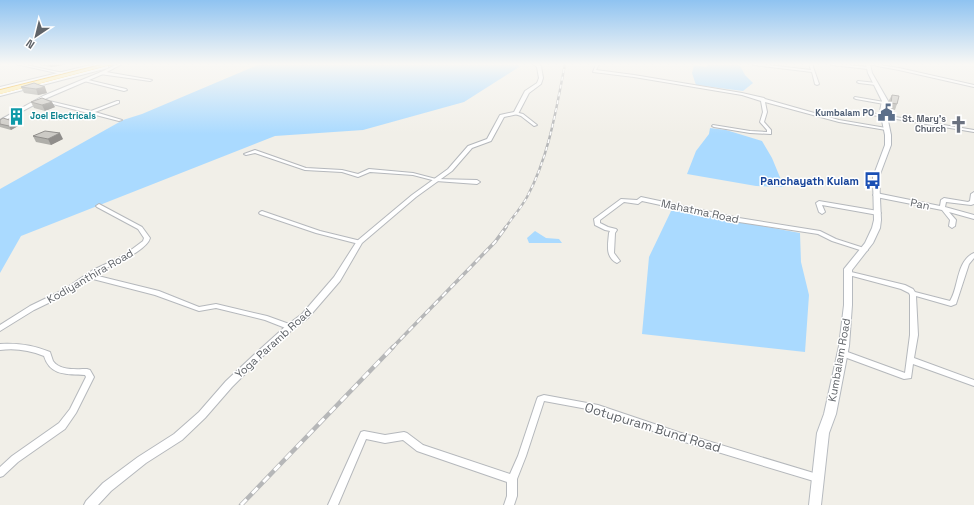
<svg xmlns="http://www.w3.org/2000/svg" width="974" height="505" font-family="'Space Grotesk',sans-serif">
<rect width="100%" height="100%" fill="#f1efe8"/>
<g fill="#aadaff">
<polygon points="260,64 374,64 389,65 391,64 518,64 519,67 464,102 363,130 275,136 21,236 0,273 0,189 123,120 142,114"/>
<polygon points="708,64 739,64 745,75 753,83 743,91 696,85 692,73 694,65 706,67"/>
<polygon points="710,128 726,130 762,141 772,158 784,187 756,186 687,174 696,151 709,134"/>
<polygon points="672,209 800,233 801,262 809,295 805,352 642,334 649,257"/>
<polygon points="535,231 546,238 559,239 562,243 529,243 527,238"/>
</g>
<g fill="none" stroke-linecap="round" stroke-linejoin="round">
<defs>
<g id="minor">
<polygon points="16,64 21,64 63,73 61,74"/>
<polygon points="596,64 599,64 596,70 634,75 742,93 764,98 765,99 839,120 886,128 888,129 886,130 839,122 765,102 767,112 764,122 771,130 771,134 750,133 714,127 712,126 713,125 750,131 767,132 767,130 760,122 763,112 761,101 742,95 634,77 593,72"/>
<polygon points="752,64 759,64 811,70 809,64 812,64 819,84 817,85 815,84 812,72 754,65"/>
<polygon points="830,64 838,64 868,67 870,68 868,69 832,65"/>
<polygon points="867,64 873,64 899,68 974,85 974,87 899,70"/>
<polygon points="101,72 106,72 152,80 150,81 100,74 100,72"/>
<polygon points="84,79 126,89 127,90 124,91 84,81"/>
<polygon points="858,81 876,83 878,84 876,85 859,83 857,82"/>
<polygon points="855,97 884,102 886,103 884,104 856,99 854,98"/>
<polygon points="45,100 91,111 117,101 119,101 119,103 95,112 122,120 119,121 45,102"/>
<polygon points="515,112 523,114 537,125 534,126 521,116 515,114"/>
<polygon points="871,113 974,130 974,132 872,115 871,115"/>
<polygon points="255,150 306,168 342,170 358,174 369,169 413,173 436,179 477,180 480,182 477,184 436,181 413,175 370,172 358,177 342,172 305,170 255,153 246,155 244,154"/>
<polygon points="974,192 974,204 971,205 946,202 945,207 974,215 974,219 949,212 956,220 955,226 952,228 949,226 950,220 942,210 876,197 873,195 876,193 940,206 941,200 944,198 968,202 970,201 971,194"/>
<path d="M641,197l98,21 81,13 16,8 31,10 1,1 -3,2 -2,-1 -31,-10 -14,-7 -79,-12 -97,-21 -4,3 -14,-2 -24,18v3l8,4 8,2 1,1 -2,3 -1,20 6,8 -3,2c-12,-6 -9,-18 -8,-30l1,-2 -5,-1 -10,-5 -1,-6 27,-20 16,1z"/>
<polygon points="819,201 878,211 881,213 878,215 822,205 825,212 822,214 819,212 816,203"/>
<path d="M99,204l43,23 8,11c-4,15 -44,28 -56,37l65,16 40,16 17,-3 51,12 25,9 2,2 -2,2h-4l-23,-9 -49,-12 -17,3 -44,-16 -66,-17 -22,16 -33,16 -34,21v-6l30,-19 33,-16 30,-20 30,-14 20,-15 1,-3 -6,-9 -41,-22 -1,-1z"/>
<polygon points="262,211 320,231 361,241 362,242 359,244 316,233 260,214 259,213 260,212"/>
<path d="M974,253v5l-5,6 -13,40 -5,2 -35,-10 2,39 -4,23 60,22v6l-61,-22 -2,14 -7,1 -65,-24 -1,-2 1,-2 3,-1 63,23 5,-38v-40l-1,-2 -8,-4 -56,-15 -1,-1 1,-1 2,-1 58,14 8,4 2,3 35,9c9,-14 6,-40 24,-48z"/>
<path d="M0,344c18,-1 33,1 50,8 1,3 2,6 3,9 7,10 24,8 34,8l3,1 4,7 -18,36 -11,16 -47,33 -15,14 -3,1v-10l12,-11 47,-33 11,-14 16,-32 -1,-2c-18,-1 -35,1 -41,-19 -15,-6 -29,-8 -44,-6z"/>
<polygon points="544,395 598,405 678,432 817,474 820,475 822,478 820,481 817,482 678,440 598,411 544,401 526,456 517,479 517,496 514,505 504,505 507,496 507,482 417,451 403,440 385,443 366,439 338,505 328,505 361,432 364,431 385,435 404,432 407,433 423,445 510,474 518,456 537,399 538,397"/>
</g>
<g id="tertiary">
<polygon points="95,64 100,64 0,89 0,87"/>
<polygon points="118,64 122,64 103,74 47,98 0,123 0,120 43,96 101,72"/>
<polygon points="533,64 537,64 541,66 543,78 541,84 529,93 518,114 504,117 491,141 472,148 452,171 416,197 362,243 340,281 308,318 293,329 263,356 232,387 205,418 182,440 146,463 111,491 98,505 84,505 86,501 103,483 138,457 174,434 199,412 226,381 257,352 287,325 302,314 334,277 357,241 412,195 448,169 468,146 487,139 500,115 514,112 525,91 537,83 539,78 537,67"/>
<polygon points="107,66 108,66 108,68 0,96 0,94"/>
</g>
<polygon id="secondary" points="866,64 870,64 872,73 888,101 886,111 891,135 891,145 879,177 881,220 880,228 873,243 852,270 852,305 849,346 836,414 829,433 821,505 809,505 817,433 824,414 839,346 844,305 844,269 865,243 872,228 874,220 873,177 885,145 885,135 880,111 882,101 868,73"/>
<polygon id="trunk" points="105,64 113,64 0,94 0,90"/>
</defs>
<use href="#minor" stroke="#b5b8bc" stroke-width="2"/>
<use href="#tertiary" stroke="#b5b8bc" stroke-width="2"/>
<use href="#secondary" stroke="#b6babf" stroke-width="2"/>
<use href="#trunk" stroke="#f9ab00" stroke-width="2"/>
<use href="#minor" fill="#fff" fill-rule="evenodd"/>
<use href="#tertiary" fill="#fff" fill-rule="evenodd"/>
<use href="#secondary" fill="#fff" fill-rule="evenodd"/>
<use href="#trunk" fill="#feeaa1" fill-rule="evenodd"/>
<defs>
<path id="rail-far2" d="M505,228c7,-10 16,-20 22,-31 22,-41 29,-87 38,-133"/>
<polyline id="rail-far1" points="392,348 495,242 506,227"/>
<polyline id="rail" points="241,505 393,347"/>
</defs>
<use href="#rail-far2" stroke="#b6b7b8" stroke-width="2.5"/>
<use href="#rail-far1" stroke="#b6b7b8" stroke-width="3.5"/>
<use href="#rail" stroke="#b6b7b8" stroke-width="4.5"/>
<use href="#rail-far2" stroke="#fff" stroke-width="1.5" stroke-dasharray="4" stroke-linecap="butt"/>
<use href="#rail-far1" stroke="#fff" stroke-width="2" stroke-dasharray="6" stroke-linecap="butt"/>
<use href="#rail" stroke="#fff" stroke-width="3" stroke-dasharray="8" stroke-linecap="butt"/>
</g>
<g fill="#afaea9">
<polygon points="39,64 66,64 58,66 51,67 40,65"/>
<polygon points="34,83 47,93 38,95 24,93 21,87"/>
<polygon points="892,95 897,104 895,110 888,109 889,100"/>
<polygon points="31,102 55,107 45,111 34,108"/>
<polygon points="0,120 18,126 11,130 0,127"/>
<polygon points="33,136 63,139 51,145 36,142"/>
</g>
<g fill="#8f8d8a">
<polygon points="49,64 66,64 58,66 51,67"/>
<polygon points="45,87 47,93 38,95 36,89"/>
<polygon points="52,102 55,107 45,111 42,105"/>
<polygon points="16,122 18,126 11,130 9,126"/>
<polygon points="60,133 63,139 51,145 48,139"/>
</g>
<g fill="#cccac5" stroke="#8f8d8a">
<polygon points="34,83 45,87 36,89 21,87"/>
<polygon points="892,95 899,96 897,104 891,103"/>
<polygon points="42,98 52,102 42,105 31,102"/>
<polygon points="3,118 16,122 9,126 0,124 0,120"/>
<polygon points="45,131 60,133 48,139 33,136"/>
</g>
<linearGradient id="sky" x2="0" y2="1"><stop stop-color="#8fc3f1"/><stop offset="0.48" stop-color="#f9f8f5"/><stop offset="1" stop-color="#f9f8f5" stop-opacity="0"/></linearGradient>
<rect width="974" height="134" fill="url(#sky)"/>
<defs>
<symbol id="civic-bare" viewBox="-9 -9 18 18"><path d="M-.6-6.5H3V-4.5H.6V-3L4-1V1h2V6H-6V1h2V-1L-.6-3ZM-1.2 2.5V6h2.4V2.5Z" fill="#5c6f8a" stroke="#fff" stroke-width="2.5" paint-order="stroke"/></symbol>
<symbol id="building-bare" viewBox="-9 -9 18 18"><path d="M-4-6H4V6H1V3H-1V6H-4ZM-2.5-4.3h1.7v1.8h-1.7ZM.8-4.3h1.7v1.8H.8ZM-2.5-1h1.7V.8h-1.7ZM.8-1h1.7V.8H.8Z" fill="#0f9aa8" stroke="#fff" stroke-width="2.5" paint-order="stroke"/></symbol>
<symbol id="church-bare" viewBox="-9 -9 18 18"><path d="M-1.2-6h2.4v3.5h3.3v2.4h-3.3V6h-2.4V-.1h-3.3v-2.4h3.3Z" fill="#6b7280" stroke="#fff" stroke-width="2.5" paint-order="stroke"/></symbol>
<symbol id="bus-bare" viewBox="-9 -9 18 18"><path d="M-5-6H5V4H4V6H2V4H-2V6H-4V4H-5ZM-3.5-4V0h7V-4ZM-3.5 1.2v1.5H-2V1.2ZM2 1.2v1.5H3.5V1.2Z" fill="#1a4fb4" stroke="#fff" stroke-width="2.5" paint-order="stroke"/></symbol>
</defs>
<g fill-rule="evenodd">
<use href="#civic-bare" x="874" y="100" width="25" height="25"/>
<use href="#building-bare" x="4" y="104" width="25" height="25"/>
<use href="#church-bare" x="946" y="112" width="25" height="25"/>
<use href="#bus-bare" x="860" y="168" width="25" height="25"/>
</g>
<g text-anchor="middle" stroke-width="3" stroke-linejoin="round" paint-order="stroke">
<g font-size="9" font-weight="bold" fill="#4e5e75" stroke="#fff" text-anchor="end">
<text x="874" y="116">Kumbalam PO</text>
</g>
<g font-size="9" font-weight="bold" fill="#0d838f" stroke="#fff" text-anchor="start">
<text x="30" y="119">Joel Electricals</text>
</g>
<g font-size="9" font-weight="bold" fill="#5b616d" stroke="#fff" text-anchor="end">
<text x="946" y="122">St. Mary's<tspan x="946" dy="10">Church</tspan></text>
</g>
<g font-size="11" font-weight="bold" fill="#164399" stroke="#fff" text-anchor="end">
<text x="859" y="185">Panchayath Kulam</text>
</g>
<g font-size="11" fill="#5f6368" stroke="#fff">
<text transform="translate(920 204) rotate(11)" y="4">Pan</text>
<text transform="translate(700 211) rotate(12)" y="4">Mahatma Road</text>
<text transform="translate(90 276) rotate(-30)" y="4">Kodiyanthira Road</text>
<text transform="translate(273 343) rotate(-42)" y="4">Yoga Paramb Road</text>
<text transform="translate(839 360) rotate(-80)" y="4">Kumbalam Road</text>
</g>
<g font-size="13" fill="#5f6368" stroke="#fff">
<text transform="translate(653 427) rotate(17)" y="5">Ootupuram Bund Road</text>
</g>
</g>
<g transform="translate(36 36) rotate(215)" stroke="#ffffff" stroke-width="3" paint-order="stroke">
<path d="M0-3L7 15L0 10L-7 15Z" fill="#5f6368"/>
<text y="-6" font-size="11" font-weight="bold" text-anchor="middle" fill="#5f6368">N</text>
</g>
</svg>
